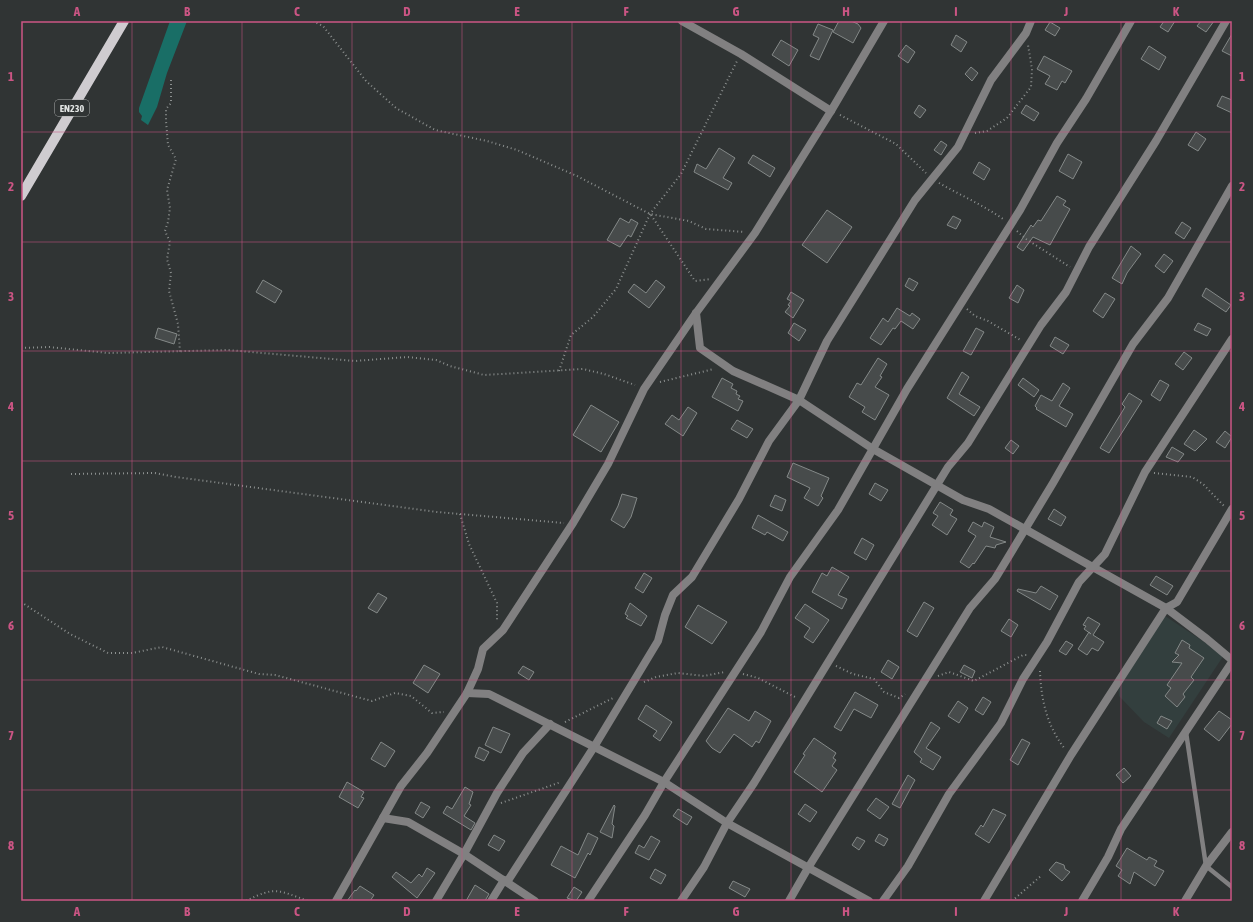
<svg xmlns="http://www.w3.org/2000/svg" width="1253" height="922" font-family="'Asap Condensed',sans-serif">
<rect width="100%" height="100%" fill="#303434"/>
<polygon fill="#333f3e" points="1165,616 1224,655 1169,738 1144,722 1119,696 1118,687"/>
<polygon fill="#196e66" points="170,21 187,21 167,73 157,107 148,125 141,120 142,116 139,112 139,108"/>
<g fill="#474b4b" stroke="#848988">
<polygon points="839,21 851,21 858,24 861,28 853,43 833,32"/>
<polygon points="1164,21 1175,21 1168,32 1160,27"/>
<polygon points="1201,21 1214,21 1206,32 1197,26"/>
<polygon points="1050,22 1060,28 1055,36 1045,30"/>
<polygon points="818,24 833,30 819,60 810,56 819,38 813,35"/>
<polygon points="1232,34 1232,56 1222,51"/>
<polygon points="956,35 967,42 961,52 951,45"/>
<polygon points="781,40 798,50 789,66 772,55"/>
<polygon points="906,45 915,52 908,63 898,56"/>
<polygon points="1149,46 1166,57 1159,70 1141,59"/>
<polygon points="1044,56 1072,71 1065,83 1062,81 1057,90 1045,84 1050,76 1037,69"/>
<polygon points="971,67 978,73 972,81 965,74"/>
<polygon points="1222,96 1232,100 1232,113 1217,106"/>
<polygon points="919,105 926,110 920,118 914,113"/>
<polygon points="1026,105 1039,113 1034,121 1021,113"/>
<polygon points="1196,132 1206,139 1198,151 1188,145"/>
<polygon points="941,141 947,145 941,155 934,150"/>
<polygon points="719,148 735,158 723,178 732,183 728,190 694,172 697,164 706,169"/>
<polygon points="1068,154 1082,162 1073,179 1059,171"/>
<polygon points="753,155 775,168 770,177 748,163"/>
<polygon points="979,162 990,169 984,180 973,173"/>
<polygon points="1057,196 1066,201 1063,205 1070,209 1050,245 1033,237 1023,251 1017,247 1031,225 1033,227 1038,220 1041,221"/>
<polygon points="827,210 852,227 827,263 802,245"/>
<polygon points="953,216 961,220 956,229 947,225"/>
<polygon points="620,218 629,223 631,219 638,223 631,237 628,235 620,247 607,240"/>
<polygon points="1182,222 1191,228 1184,239 1175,233"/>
<polygon points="1131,246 1141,254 1127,273 1122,284 1112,278"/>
<polygon points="1164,254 1173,261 1164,273 1155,266"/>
<polygon points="909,278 918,283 913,291 905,286"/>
<polygon points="263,280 282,291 275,303 256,292"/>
<polygon points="656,280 665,287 649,308 628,292 634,284 646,293"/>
<polygon points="1017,285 1024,290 1018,303 1009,298"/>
<polygon points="1206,288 1231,305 1226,312 1202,296"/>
<polygon points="791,292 804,300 793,318 785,312 790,306 788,305 791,301 787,299"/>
<polygon points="1105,293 1115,299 1103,318 1093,311"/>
<polygon points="897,308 910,316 912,313 920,319 913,329 901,321 895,329 893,328 881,345 870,338 883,318 888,322"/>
<polygon points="794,323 806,330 799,341 788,333"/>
<polygon points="1198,323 1211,329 1207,336 1194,330"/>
<polygon points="158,328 177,334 174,344 155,338"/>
<polygon points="976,328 984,332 971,355 963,351"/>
<polygon points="1055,337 1069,345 1063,354 1050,346"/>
<polygon points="1184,352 1192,358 1183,370 1175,364"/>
<polygon points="878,358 887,364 880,376 882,377 875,387 889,395 875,420 862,412 865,407 849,397 857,383 861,385"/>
<polygon points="962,372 969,377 959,394 980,407 974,416 947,398"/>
<polygon points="722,378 733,384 731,388 737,391 736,394 740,396 738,399 743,401 738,411 712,397"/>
<polygon points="1023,378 1039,390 1034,397 1018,385"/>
<polygon points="1160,380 1169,385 1160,401 1151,395"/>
<polygon points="1063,383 1070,388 1059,406 1073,414 1066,427 1036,409 1037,408 1035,406 1041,395 1052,401"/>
<polygon points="1129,393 1142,401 1109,453 1100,448 1125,407 1122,404"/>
<polygon points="591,405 619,422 601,452 573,435"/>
<polygon points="688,407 697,413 683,436 665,424 672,415 679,420"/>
<polygon points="737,420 753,429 747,438 731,429"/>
<polygon points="1194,430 1207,439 1195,451 1184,444"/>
<polygon points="1225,431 1232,437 1225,448 1216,442"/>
<polygon points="1011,440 1019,446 1013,454 1005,448"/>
<polygon points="1172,447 1184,454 1178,462 1166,457"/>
<polygon points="793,463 829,478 821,496 823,498 818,506 804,498 810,488 787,477"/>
<polygon points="875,483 888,490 881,501 869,494"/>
<polygon points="622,494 637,498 631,517 624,528 611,520 618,506"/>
<polygon points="775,495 786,500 782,511 770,506"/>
<polygon points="940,502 953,510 950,515 957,519 947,535 932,525 938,516 933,513"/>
<polygon points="1054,509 1066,517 1061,526 1048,519"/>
<polygon points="758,515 788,532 783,541 767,532 765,535 752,528"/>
<polygon points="973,522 982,527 984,522 994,527 990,537 1006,542 996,545 995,548 986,546 974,564 973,563 969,568 960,562 976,536 968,531"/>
<polygon points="862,538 874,545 866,560 854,553"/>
<polygon points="832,567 849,577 838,595 847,599 842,609 812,592 822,573 827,576"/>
<polygon points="644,573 652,578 643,593 635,588"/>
<polygon points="1156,576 1173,586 1167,595 1150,585"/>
<polygon points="1041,586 1058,596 1050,610 1017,591 1018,589 1036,593"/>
<polygon points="378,593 387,598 377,613 368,608"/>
<polygon points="924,602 934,608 917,637 907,631"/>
<polygon points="630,603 647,616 641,626 626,618 628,616 625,614"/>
<polygon points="805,604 829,620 813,643 804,637 810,628 795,618"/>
<polygon points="698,605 727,622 712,644 685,627"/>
<polygon points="1088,617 1100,624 1093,635 1104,642 1098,651 1092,648 1087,655 1078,649 1089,632 1091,634 1084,629 1086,626 1083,625"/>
<polygon points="1009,619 1018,625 1011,637 1001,631"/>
<polygon points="1182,640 1190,645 1189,648 1204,658 1191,677 1194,680 1183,694 1185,697 1177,707 1165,696 1171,688 1167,685 1182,663 1172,662 1179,655 1175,653"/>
<polygon points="1066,641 1073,645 1066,655 1059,651"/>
<polygon points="888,660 899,667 892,679 881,672"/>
<polygon points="424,665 440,674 428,693 413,683"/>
<polygon points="964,665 975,671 972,678 960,672"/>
<polygon points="523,666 534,672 529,680 518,673"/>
<polygon points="855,692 878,705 871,718 854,709 841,731 834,727"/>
<polygon points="983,697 991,702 983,715 975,710"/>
<polygon points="958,701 968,708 959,723 948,716"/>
<polygon points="646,705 672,722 660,741 653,736 657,731 638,719"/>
<polygon points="728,708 749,721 755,711 771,721 759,743 756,741 752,747 734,734 720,753 712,748 706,741"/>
<polygon points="1219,711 1232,720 1232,724 1219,741 1204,729"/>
<polygon points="1161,716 1172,721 1167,729 1157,723"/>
<polygon points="931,722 940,728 926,748 941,757 933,770 920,762 922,759 914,752"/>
<polygon points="493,727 510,734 501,753 485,745"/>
<polygon points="814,738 836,753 833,758 836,760 832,766 837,770 822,792 794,772 805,755 803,754"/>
<polygon points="1022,739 1030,743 1018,765 1010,760"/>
<polygon points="381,742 395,751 385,767 371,759"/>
<polygon points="479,747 489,752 484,761 475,757"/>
<polygon points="1124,768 1131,776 1123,783 1116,775"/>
<polygon points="908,775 915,780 900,808 892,804"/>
<polygon points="347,782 364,792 361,797 364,798 358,808 339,797"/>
<polygon points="465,787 473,792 469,804 471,805 464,816 475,823 471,830 443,813 447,806 452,809"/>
<polygon points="876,798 889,807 880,819 867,810"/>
<polygon points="421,802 430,807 423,818 415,813"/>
<polygon points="805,804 817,812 810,822 798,814"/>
<polygon points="614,805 615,806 612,824 614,826 612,838 600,832"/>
<polygon points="678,809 692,817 687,825 673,816"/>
<polygon points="993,809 1006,815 989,843 975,834 981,825 983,827"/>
<polygon points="588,833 598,838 590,855 588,853 575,878 551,865 561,846 578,855"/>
<polygon points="879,834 888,839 884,846 875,841"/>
<polygon points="494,835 505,841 499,851 488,845"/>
<polygon points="651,836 660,841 649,860 635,853 639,845 644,848"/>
<polygon points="857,837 865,841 859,850 852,845"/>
<polygon points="1127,848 1147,860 1149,857 1157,861 1154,866 1164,871 1155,886 1134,872 1130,884 1118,876 1122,870 1116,866"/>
<polygon points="1056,862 1064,865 1065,869 1070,872 1062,881 1049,870"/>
<polygon points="427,868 435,873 417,898 392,877 396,872 411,883 419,874 422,877"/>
<polygon points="655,869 666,875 661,884 650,878"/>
<polygon points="733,881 750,889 745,897 729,888"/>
<polygon points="475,885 489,894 486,899 485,901 466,901"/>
<polygon points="360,886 374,895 370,901 347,901 355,890 356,891"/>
<polygon points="574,887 582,892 576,901 567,898"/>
</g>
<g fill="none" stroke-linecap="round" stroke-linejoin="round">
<g stroke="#8c908f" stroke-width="2" stroke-dasharray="1 3" stroke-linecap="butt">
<polyline points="313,21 323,26 366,81 396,108 435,130 487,141 517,150 577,176 650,214 689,221 706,229 745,232"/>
<polyline points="171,80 171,103 166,109 166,121 168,145 176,159 167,190 170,208 168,222 165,231 170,242 167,259 171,273 169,291 178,324 180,352"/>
<polyline points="840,115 896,144 926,173"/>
<polyline points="975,133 987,131 1007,118 1031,87 1032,69 1028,45"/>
<path d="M939,183c21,12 44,22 64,36"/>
<polyline points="651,215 695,281 711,279"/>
<polyline points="1017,231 1026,239 1070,267"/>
<polyline points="967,309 975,316 988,321 1022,341"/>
<polyline points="21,348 49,347 108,353 228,350 355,361 407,357 436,360 450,366 484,375 583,369 604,374 635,385"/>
<polyline points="559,371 571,335 593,317 616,289 650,214 681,174 737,61"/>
<polyline points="660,382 714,369"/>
<polyline points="1154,473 1192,477 1203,484 1224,506"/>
<polyline points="71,474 155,473 176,477 437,512 564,523"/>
<polyline points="460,514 469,544 497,603 497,621"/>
<polyline points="21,602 70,634 108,653 132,653 162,647 259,674 275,675 372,701 395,693 411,696 432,713 444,712"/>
<polyline points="836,666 853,674 874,679 884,692 899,698 905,694"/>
<path d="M1040,671c1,29 7,55 25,78"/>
<polyline points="743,674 758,678 797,698"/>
<polyline points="938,676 949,672 974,681 1023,655 1028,655"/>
<polyline points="644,682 656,677 678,673 704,676 725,672"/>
<polyline points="565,722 613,698"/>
<polyline points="501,803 561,782"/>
<path d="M246,901c29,-15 32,-11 62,0"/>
<polyline points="1012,901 1042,875"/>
</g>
<polyline stroke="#818081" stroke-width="4.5" points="1186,732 1206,866 1232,887"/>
<g stroke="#818081" stroke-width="8">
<polyline points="682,21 741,54 831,111"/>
<polyline points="696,313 700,348 733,371 799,400 873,449 963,500 989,509 1166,608 1207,639 1232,660"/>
<polyline points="467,693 489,694 664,782 727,823 869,901"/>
<polyline points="383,818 408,822 464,854 535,901"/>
<polyline points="507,882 594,747 658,641 665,615 673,595 692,577 739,499 769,441 799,400 827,341 915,200 958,147 991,80 1026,33 1031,21"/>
<polyline points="336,901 401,786 427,753 467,693 478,669 483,649 503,630 573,523 608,464 644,389 696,313 755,233 831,111 884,21"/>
<polyline points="436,901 464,854 497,793 523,753 550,724"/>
<polyline points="491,901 504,880"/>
<polyline points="588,901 645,815 664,782 761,632 790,577 838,510 907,389 1020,210 1057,143 1086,99 1131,21"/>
<polyline points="681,901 704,867 727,823 754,783 948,467 968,443 1041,325 1066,292 1089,247 1156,141 1226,21"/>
<polyline points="789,901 808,868 970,608 995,579 1053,483 1133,344 1168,298 1232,186"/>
<polyline points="883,901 908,866 949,794 1001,723 1023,679 1047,642 1079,582 1105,554 1145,472 1232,339"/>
<polyline points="984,901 1071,755 1166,608 1177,602 1232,509"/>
<polyline points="1082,901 1108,857 1121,829 1232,662"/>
<polyline points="1185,901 1206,866 1232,832"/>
</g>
<polyline stroke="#cfccd0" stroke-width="10" points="21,196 124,21"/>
</g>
<path fill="none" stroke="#cb5584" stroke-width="1" stroke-opacity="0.55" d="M132,21v880M242,21v880M352,21v880M462,21v880M572,21v880M681,21v880M791,21v880M901,21v880M1011,21v880M1121,21v880M21,132h1211M21,242h1211M21,351h1211M21,461h1211M21,571h1211M21,680h1211M21,790h1211"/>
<g text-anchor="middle" stroke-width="3" stroke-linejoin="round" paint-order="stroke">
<rect fill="#303434" stroke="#acafae" stroke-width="1" x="55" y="100" width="34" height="16" rx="3"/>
<g font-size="10" font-weight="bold" fill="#e1e4e3">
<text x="72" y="112">EN230</text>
</g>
</g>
<rect width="1253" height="922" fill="none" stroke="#303434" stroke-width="44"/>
<rect x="22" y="22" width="1209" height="878" fill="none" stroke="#cb5584" stroke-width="1.5"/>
<g font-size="13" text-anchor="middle" font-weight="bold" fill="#cb5584">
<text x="77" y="16">A</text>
<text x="187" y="16">B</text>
<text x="297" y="16">C</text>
<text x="407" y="16">D</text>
<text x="517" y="16">E</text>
<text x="626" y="16">F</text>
<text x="736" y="16">G</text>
<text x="846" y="16">H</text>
<text x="956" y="16">I</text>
<text x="1066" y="16">J</text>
<text x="1176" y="16">K</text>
<text x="11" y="81">1</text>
<text x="1242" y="81">1</text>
<text x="11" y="191">2</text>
<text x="1242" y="191">2</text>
<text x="11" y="301">3</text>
<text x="1242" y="301">3</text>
<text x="11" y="411">4</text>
<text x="1242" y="411">4</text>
<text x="11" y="520">5</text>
<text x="1242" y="520">5</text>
<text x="11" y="630">6</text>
<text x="1242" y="630">6</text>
<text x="11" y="740">7</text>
<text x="1242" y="740">7</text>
<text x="11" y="850">8</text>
<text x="1242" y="850">8</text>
<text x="77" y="916">A</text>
<text x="187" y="916">B</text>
<text x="297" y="916">C</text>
<text x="407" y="916">D</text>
<text x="517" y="916">E</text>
<text x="626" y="916">F</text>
<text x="736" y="916">G</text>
<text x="846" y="916">H</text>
<text x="956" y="916">I</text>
<text x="1066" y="916">J</text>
<text x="1176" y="916">K</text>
</g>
</svg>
